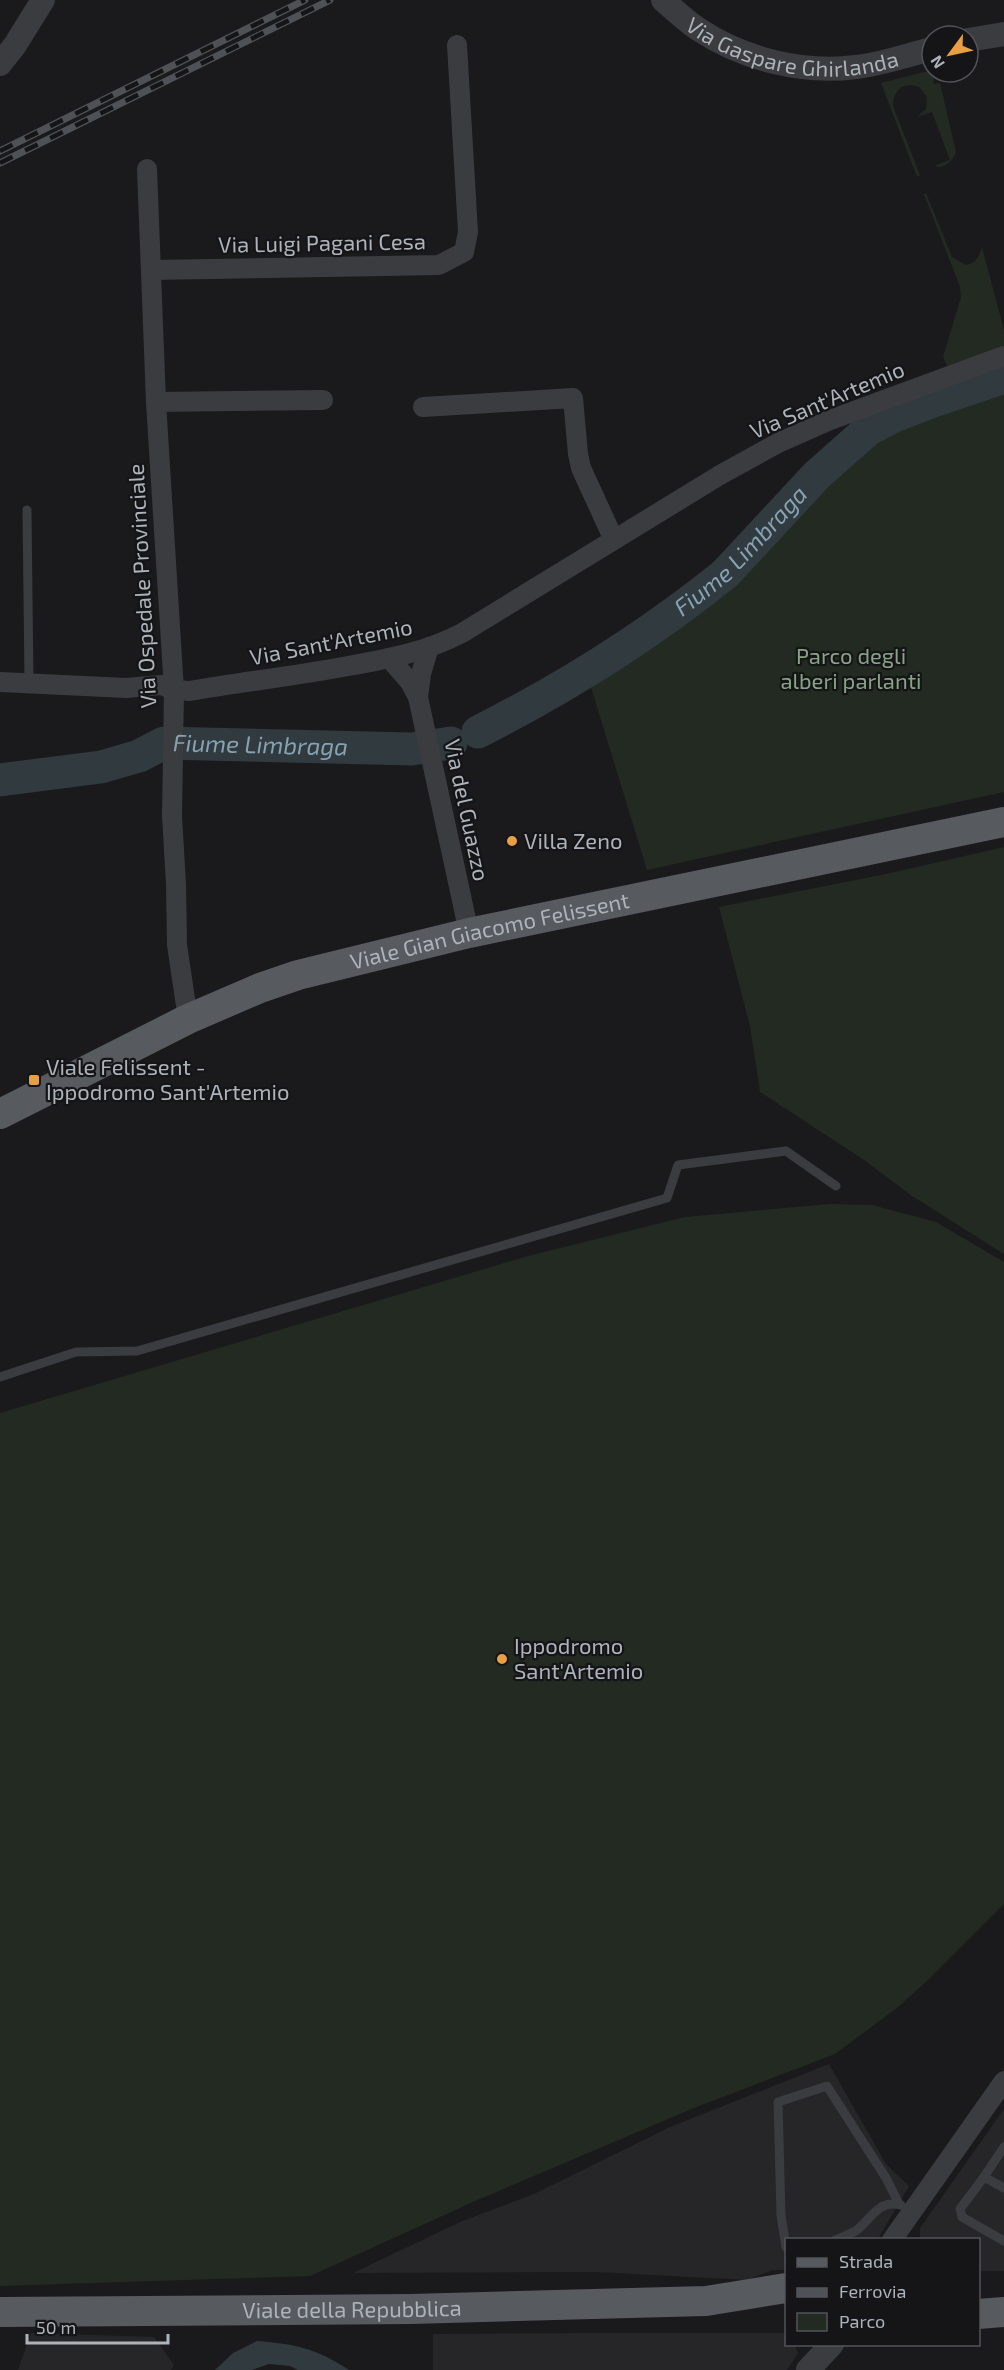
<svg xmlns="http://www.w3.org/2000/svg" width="1004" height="2370" font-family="'Exo 2',sans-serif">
<rect width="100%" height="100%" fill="#1a1a1c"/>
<g fill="#262629">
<polygon points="829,2064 886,2164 909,2186 878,2239 786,2240 786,2270 772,2270 747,2280 597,2272 353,2273 460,2222 534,2194 670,2127"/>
<polygon points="1004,2109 1004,2271 979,2271 978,2240 920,2240 920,2228"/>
<polygon points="31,2333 154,2337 174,2365 171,2370 18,2370"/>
<polygon points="590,2333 783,2333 786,2335 786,2344 795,2345 798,2353 787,2370 433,2370 433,2334"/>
</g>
<g fill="#222a22">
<path d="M928,71l5,6 1,7 6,-1 16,69c-2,8 -11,16 -19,15l-1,-2 14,-5 -18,-48 -15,5 9,-8 1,-12 -8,-10c-16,-6 -26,3 -26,19l27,69 -3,2 -36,-94z"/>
<path d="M926,193l26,64 14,8c11,-3 13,-8 16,-18l22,83v16l-3,2 -53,20 -5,-11 18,-60 -1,-10 -36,-93z"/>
<polygon points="1004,389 1004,792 647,870 590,684 635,654 725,580 831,470 863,442 887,425"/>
<polygon points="1004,847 1004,1254 912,1196 864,1160 760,1092 750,1026 719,907 886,874"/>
<polygon points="830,1204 872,1205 936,1222 1004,1262 1004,1904 928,1980 897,2008 835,2054 694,2108 473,2202 310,2276 0,2286 0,1413 528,1256 685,1217"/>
</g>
<path fill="#303a3f" d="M257,2341c38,3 59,7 92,29h-51l-8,-4 -21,-2 -17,6h-37l18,-17z"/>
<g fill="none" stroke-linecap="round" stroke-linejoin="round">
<g stroke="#303a3f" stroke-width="33">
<path id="s1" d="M478,732c87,-44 170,-96 247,-158l92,-99 52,-46 25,-13 31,-12 79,-27"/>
<path id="s2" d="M0,780l101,-13 38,-11 25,-13 248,6 39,-6"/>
</g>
<g stroke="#3b3c40" stroke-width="9">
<polyline points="27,510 29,683"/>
<polyline points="0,1377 76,1352 137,1351 667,1198 678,1165 786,1151 836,1186"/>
<polyline points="1004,2147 984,2177 1004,2188"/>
<polyline points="984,2177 960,2209 962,2217 1004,2241"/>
<path d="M835,2240c7,-3 16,-6 22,-10 15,-12 22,-31 44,-25"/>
<polyline points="786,2247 781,2215 778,2102 827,2086 886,2178 899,2204"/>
</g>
<g stroke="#3b3c40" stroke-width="20">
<polyline points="147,169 156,402 174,690 172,816 176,884 177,945 188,1019"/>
<polyline points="151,270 439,265 464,252 468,232 457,45"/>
<polyline points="156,402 323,400"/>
<polyline points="423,407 573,398 578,454 581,468 614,540"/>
<polyline points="389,658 410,682 418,697 421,674 429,647"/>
<path d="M0,682l126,6 35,-3 13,5 16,1c52,-9 105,-15 158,-25 39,-7 78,-14 114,-33l258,-158 58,-32 52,-23 174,-64"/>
<polyline points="418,697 469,933"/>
<polyline points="892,2240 1004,2081"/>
</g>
<g stroke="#3b3c40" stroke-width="24">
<path id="s3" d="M663,0c11,10 23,21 35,29 45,30 104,45 158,38 26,-3 51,-12 76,-18"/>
<polyline points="968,40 1004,34"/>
<polyline points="0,64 15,45 43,0"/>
<polyline points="808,2370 832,2344"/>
</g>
<g stroke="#575a5f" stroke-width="30">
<path id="s4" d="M0,1114l188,-95 72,-31 38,-13 171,-42 535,-111"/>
<path id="s5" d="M0,2312l411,-3 295,-8 80,-13"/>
<polyline points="978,2314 1004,2312"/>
</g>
<defs>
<g id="rail">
<polyline points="0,151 305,0"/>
<polyline points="0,163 330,0"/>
</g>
</defs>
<use href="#rail" stroke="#4e5155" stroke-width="7"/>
<use href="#rail" stroke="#151517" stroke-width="4.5" stroke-dasharray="14" stroke-linecap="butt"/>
</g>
<g fill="#e99f44" stroke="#151517" stroke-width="2">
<circle cx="512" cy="841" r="6"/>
<rect x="28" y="1074" width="12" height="12" rx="3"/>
<circle cx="502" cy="1659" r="6"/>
</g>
<g text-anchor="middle" stroke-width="4.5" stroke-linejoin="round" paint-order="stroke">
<g font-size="22" fill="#adb3bb" stroke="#151517">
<text dy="8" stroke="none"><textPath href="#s3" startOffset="144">Via Gaspare Ghirlanda</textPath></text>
<text transform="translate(322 243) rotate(-1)" y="8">Via Luigi Pagani Cesa</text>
<text transform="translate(827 400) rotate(-23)" y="8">Via Sant'Artemio</text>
<text transform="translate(142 586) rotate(-93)" y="8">Via Ospedale Provinciale</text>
<text transform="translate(331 642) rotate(-11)" y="8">Via Sant'Artemio</text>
<text transform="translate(467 810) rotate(78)" y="8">Via del Guazzo</text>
<text dy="8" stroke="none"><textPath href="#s4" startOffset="526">Viale Gian Giacomo Felissent</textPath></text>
<text dy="8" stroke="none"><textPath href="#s5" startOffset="352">Viale della Repubblica</textPath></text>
</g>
<g font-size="22" fill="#87a485" stroke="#151517">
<text x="851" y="664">Parco degli<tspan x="851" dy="25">alberi parlanti</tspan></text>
</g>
<g font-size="22" fill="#adb3bb" stroke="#151517" text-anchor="start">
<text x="524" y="849">Villa Zeno</text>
<text x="46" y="1075">Viale Felissent -<tspan x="46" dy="25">Ippodromo Sant'Artemio</tspan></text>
<text x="514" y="1654">Ippodromo<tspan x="514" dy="25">Sant'Artemio</tspan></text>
</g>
<g font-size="24" font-style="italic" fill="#86a3b3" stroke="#151517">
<text dy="8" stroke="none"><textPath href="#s1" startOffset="321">Fiume Limbraga</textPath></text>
<text dy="8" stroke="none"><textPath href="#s2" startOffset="266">Fiume Limbraga</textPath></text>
</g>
</g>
<rect x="785" y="2238" width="195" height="108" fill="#151517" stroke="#525459" stroke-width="1.5"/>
<rect x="797" y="2258" width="30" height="9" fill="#575a5f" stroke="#525459" stroke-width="1.5"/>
<text x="839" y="2268" font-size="18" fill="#adb3bb">Strada</text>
<rect x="797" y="2288" width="30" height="9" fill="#4e5155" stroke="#525459" stroke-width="1.5"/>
<text x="839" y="2298" font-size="18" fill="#adb3bb">Ferrovia</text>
<rect x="797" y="2313" width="30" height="18" fill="#222a22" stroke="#525459" stroke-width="1.5"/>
<text x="839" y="2328" font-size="18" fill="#adb3bb">Parco</text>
<g transform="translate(950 54) rotate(237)"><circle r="28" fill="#151517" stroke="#525459" stroke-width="1.5"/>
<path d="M0-4.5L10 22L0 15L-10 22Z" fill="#e99f44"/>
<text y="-9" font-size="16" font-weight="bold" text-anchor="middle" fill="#adb3bb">N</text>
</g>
<path d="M27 2334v9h141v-9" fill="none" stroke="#adb3bb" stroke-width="3"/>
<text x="36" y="2334" font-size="18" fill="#adb3bb" stroke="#151517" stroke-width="4.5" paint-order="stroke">50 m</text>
</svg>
